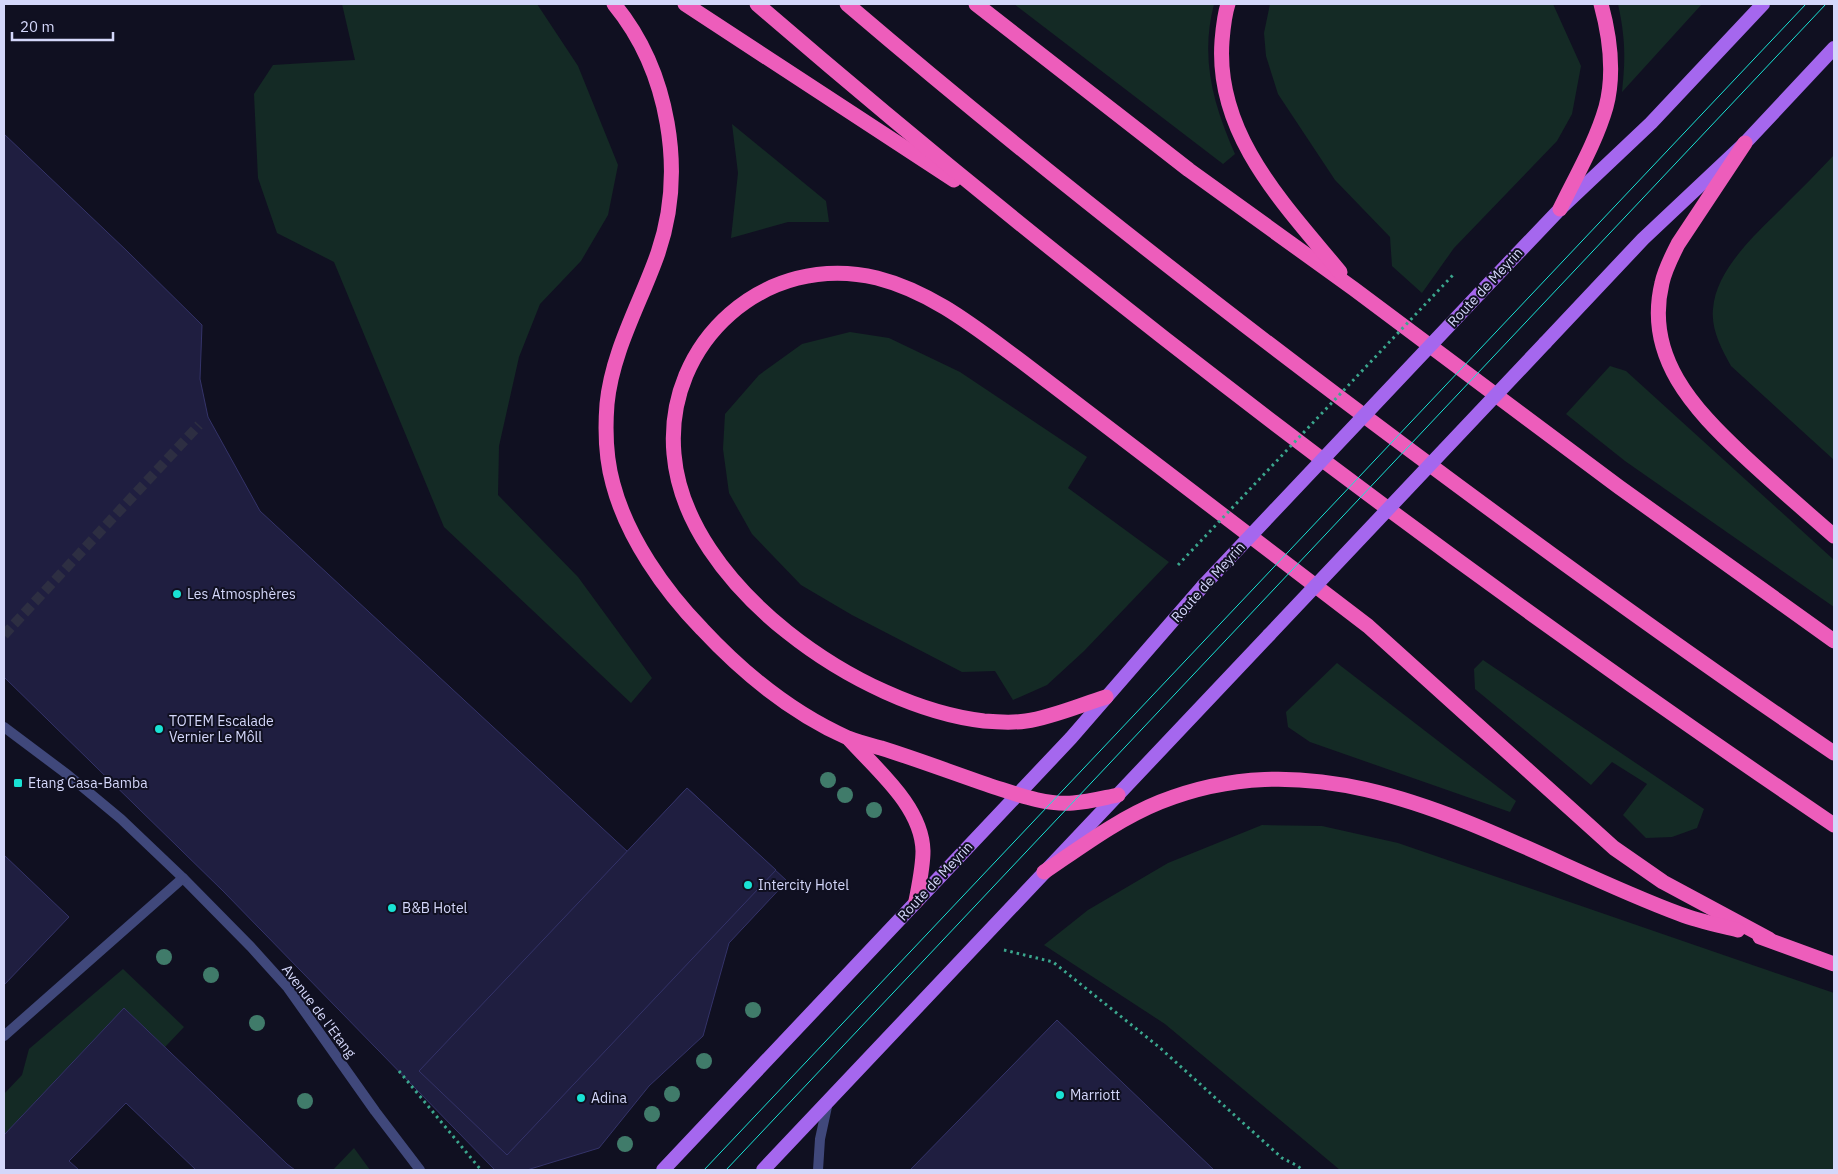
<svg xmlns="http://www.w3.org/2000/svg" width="1838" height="1174" font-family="'IBM Plex Sans',sans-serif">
<rect width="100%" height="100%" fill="#101021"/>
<g fill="#142a25">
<polygon points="342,4 537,4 578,66 618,165 608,215 581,261 540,304 519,357 499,446 498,495 578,577 652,678 631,703 444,527 334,262 277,233 258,178 254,94 273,65 355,60"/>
<path d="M1014,4h200c-14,54 -1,100 21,150l-12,10z"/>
<polygon points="1270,4 1553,4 1581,66 1572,114 1557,141 1454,248 1422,293 1392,266 1390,237 1335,180 1278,94 1266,56 1264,33"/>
<path d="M1618,4h84l-80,88c4,-34 3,-56 -4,-88z"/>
<polygon points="732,124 826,201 829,222 788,222 731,238 738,173"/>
<path d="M1834,155v305l-103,-94c-10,-18 -20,-37 -18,-57 3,-41 46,-78 73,-105 16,-16 32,-32 48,-49z"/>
<polygon points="850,332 889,338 960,372 1087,457 1068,488 1169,562 1084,651 1047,685 1013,700 995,671 962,672 852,615 801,585 752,534 729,493 723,449 725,414 759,375 802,344"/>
<polygon points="1610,366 1626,371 1834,560 1834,607 1625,461 1566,414"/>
<polygon points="1483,660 1704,809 1697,828 1672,837 1646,838 1623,815 1647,784 1612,762 1591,785 1475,689 1474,669"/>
<polygon points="1337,663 1516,801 1510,812 1310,742 1288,727 1286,712"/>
<polygon points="1262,825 1322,826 1398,843 1834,993 1834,1170 1340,1170 1165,1024 1044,945 1088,910 1168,863"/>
<polygon points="123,969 184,1027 165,1047 124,1008 4,1135 4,1094 22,1075 29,1049"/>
<polygon points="354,1148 370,1170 333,1170"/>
</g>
<g fill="#1f1e40" stroke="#343369">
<polygon points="4,134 127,251 202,325 200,379 208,417 260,511 628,852 687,788 787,881 729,943 703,1036 649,1086 599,1148 527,1170 495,1170 223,891 4,677"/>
<polygon points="687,788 776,870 507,1155 419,1071"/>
<polygon points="4,855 69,917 4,985"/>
<polygon points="124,1008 287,1164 295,1170 196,1170 126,1103 69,1161 79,1170 4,1170 4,1135"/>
<polygon points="1057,1020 1214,1170 910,1170"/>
</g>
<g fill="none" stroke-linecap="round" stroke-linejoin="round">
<polyline stroke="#2d2e42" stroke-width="10" stroke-dasharray="10 5" stroke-linecap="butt" points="4,635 199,425"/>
<g stroke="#3ba78e" stroke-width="3" stroke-dasharray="2.5 4" stroke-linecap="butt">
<polyline points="1004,950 1053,962 1159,1047 1282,1158 1296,1165 1303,1170"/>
<polyline points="399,1071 481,1170"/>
</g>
<g stroke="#40487b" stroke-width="10">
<polyline points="4,727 68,775 121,819 183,878 251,947 288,988 375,1111 420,1170"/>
<polyline points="4,1036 183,878"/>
<polyline points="818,1170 820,1139 828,1102"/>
</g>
<g stroke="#a567ee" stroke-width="14">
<polyline points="1479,294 1560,209 1651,123 1763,4"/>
<polyline points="1545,343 1643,239 1745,143 1834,48"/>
<polyline points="663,1170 1071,738 1203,586"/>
<polyline points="763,1170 1269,635"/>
</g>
<g stroke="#ed5dbb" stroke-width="15">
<path d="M614,4c55,67 72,167 44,249 -17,49 -46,98 -51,151 -2,26 -1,55 6,80 14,53 51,106 89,145 41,44 90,84 146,109 10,4 22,7 33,10 38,12 75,26 113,39 25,8 52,18 79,16 15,-1 30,-5 45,-8"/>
<polyline points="685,4 954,180"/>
<path d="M757,4c342,295 703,568 1077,821"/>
<path d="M847,4c185,158 377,308 571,452 137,102 275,202 416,297"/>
<polyline points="976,4 1189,170 1354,289 1619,487 1834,641"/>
<path d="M1228,4c-4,12 -5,25 -6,37 -7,94 63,164 118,231"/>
<path d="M1745,143l-67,101c-6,12 -13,25 -16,39 -18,74 32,126 81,172 30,28 61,55 91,81"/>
<path d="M1560,209c16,-33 36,-67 46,-102 9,-34 4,-70 -5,-103"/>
<path d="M1106,697c-26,8 -53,20 -80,24 -13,2 -30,1 -42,0 -123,-14 -299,-135 -310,-267 -10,-112 92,-203 203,-176 55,14 99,50 144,83l347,265 246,222 49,34 106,57"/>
<path d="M850,740c28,31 72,67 73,111 0,16 -4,34 -7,50"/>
<path d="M1044,872c37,-25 74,-53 116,-70 185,-74 352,50 520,112 18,7 38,11 58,16"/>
<polyline points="1760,937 1834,964"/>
</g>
<g stroke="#19e2d4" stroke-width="1">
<polyline points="704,1170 1806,4"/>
<polyline points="726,1170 1826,4"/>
</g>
<polyline stroke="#3ba78e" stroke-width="3" stroke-dasharray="2.5 4" stroke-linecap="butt" points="1178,565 1453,275"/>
<g stroke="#a567ee" stroke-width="14">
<polyline points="1203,586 1479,294"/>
<polyline points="1269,635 1545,343"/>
</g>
</g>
<g fill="#407b6a">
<circle cx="828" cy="780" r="8"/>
<circle cx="845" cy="795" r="8"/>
<circle cx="874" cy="810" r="8"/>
<circle cx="164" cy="957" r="8"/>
<circle cx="211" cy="975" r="8"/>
<circle cx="753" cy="1010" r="8"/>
<circle cx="257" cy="1023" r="8"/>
<circle cx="704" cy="1061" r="8"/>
<circle cx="672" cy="1094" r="8"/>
<circle cx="305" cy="1101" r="8"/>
<circle cx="652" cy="1114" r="8"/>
<circle cx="625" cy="1144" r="8"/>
</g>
<g fill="#19e2d4" stroke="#101021" stroke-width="2">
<circle cx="177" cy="594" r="5"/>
<circle cx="159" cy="729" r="5"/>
<rect x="13" y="778" width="10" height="10" rx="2.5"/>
<circle cx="748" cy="885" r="5"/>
<circle cx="392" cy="908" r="5"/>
<circle cx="1060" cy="1095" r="5"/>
<circle cx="581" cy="1098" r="5"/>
</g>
<g text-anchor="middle" stroke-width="4" stroke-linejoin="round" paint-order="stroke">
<g font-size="14" fill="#d4d7fa" stroke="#101021">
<text transform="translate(1485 287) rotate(-47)" y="5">Route de Meyrin</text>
<text transform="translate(1208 582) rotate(-48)" y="5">Route de Meyrin</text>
<text transform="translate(935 881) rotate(-47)" y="5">Route de Meyrin</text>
<text transform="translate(319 1011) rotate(53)" y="5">Avenue de l'Etang</text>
</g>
<g font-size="14" fill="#d4d7fa" stroke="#101021" text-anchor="start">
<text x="187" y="599">Les Atmosphères</text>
<text x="169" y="726">TOTEM Escalade<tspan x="169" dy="16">Vernier Le Môll</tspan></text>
<text x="28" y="788">Etang Casa-Bamba</text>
<text x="758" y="890">Intercity Hotel</text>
<text x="402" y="913">B&amp;B Hotel</text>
<text x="1070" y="1100">Marriott</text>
<text x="591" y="1103">Adina</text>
</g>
</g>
<rect width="1838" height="1174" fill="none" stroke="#d4d7fa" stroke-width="10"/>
<path d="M12 32v8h101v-8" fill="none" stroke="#d4d7fa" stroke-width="2.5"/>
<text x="20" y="32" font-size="15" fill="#d4d7fa" stroke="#101021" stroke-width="4" paint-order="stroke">20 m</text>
</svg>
